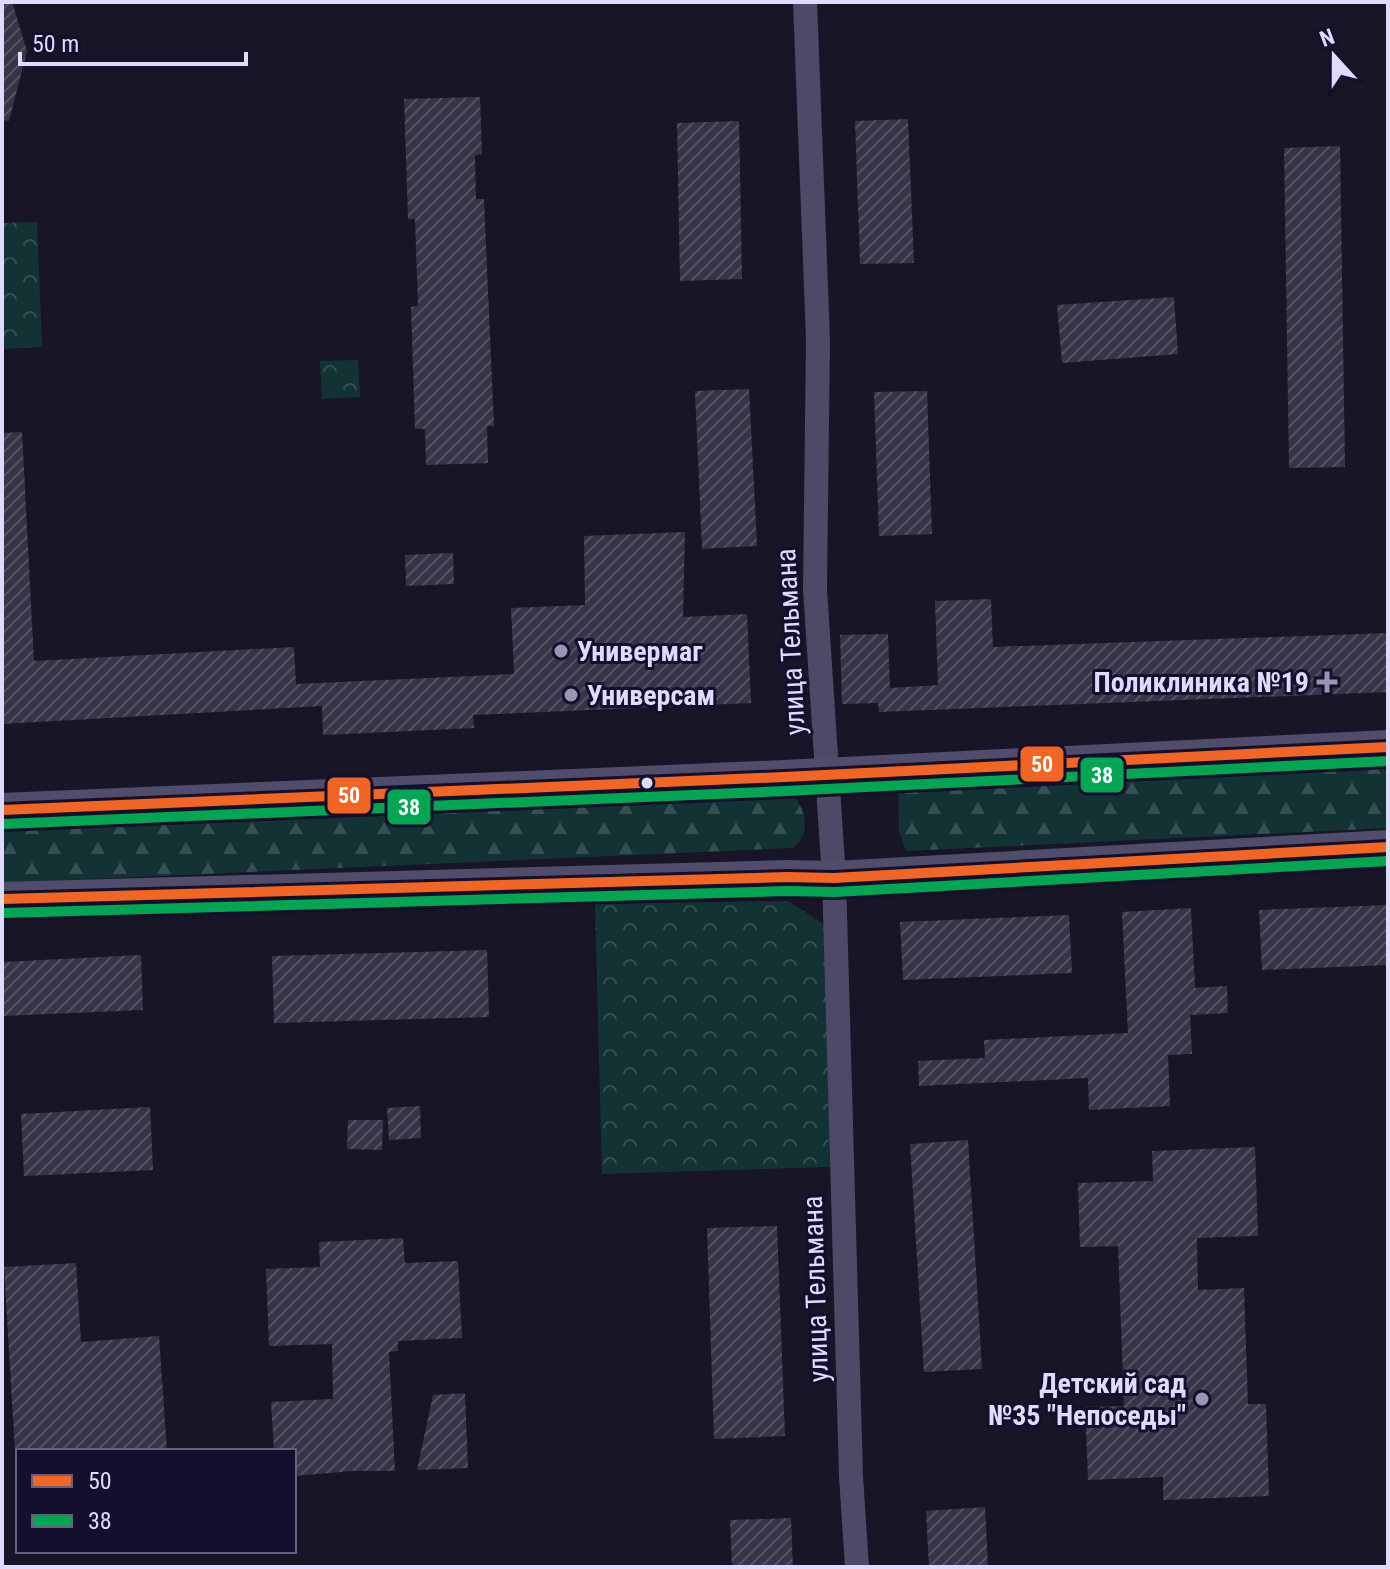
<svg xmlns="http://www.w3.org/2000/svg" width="1390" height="1569" font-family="'Roboto Condensed',sans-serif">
<defs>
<pattern id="forest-firs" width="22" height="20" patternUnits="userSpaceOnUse" patternTransform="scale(2)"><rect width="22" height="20" fill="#133233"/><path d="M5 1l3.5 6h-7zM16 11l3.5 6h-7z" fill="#354f52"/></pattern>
<pattern id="park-crowns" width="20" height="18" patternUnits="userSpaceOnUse" patternTransform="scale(2)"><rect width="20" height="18" fill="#133233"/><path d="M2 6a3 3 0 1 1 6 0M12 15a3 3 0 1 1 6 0" fill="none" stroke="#354f52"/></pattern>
<pattern id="building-hatch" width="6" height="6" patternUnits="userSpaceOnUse" patternTransform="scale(2)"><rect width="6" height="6" fill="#383447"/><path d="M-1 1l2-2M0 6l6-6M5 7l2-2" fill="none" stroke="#545163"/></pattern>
</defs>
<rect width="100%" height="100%" fill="#181526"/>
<g fill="url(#forest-firs)">
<polygon points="1388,762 1388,828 906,851 899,831 898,783"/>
<path d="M792,792c13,19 21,39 1,56l-791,35v-65z"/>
</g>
<g fill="url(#park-crowns)">
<polygon points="37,222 42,347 2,349 2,223"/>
<polygon points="358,360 360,397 322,399 320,361"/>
<polygon points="788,901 825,925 830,1167 602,1174 595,904"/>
</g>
<g fill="url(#building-hatch)">
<polygon points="2,2 12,2 27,51 9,121 2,120"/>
<polygon points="480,97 482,154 475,155 476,199 484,199 494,426 487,426 488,463 426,465 425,429 415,429 411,307 418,306 415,219 408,219 404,99"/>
<polygon points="908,119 914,263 860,264 855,121"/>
<polygon points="739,121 742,279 680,281 677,123"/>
<polygon points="1340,146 1345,467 1289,468 1284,148"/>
<polygon points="1174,297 1178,354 1062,363 1057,305"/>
<polygon points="749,389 757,546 702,549 695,391"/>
<polygon points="927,391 932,534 879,536 874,392"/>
<polygon points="22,432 34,661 294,647 296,684 514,674 511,608 585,605 584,536 685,532 683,617 747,614 751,703 473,715 474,728 323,735 322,706 2,724 2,433"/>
<polygon points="453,553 454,584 406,586 405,555"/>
<polygon points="991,599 993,647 1388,633 1388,692 879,712 878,703 842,704 840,635 888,634 890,688 938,685 935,601"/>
<polygon points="1388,905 1388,965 1262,970 1259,910"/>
<polygon points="1191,908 1195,988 1227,986 1228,1013 1190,1015 1192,1054 1168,1055 1170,1106 1089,1110 1088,1078 919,1086 918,1061 985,1058 984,1040 1128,1033 1122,912"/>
<polygon points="1069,915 1072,973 903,980 900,922"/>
<polygon points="487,950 489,1017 274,1023 272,956"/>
<polygon points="141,955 143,1010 2,1016 2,962"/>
<polygon points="420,1106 421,1138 389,1140 387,1108"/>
<polygon points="150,1107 153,1170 24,1176 21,1114"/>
<polygon points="348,1120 383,1120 382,1150 347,1149"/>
<polygon points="968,1140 982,1369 924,1372 910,1144"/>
<polygon points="1255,1147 1258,1236 1197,1238 1198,1290 1244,1288 1248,1404 1266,1404 1269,1496 1163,1500 1163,1477 1088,1480 1085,1407 1124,1406 1118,1246 1080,1247 1078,1183 1153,1181 1152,1151"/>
<polygon points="777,1226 785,1436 714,1439 707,1228"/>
<polygon points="403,1238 405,1263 458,1261 462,1338 398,1341 398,1351 389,1352 395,1471 353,1471 294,1476 294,1451 274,1451 271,1402 333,1399 332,1344 269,1346 266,1269 320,1267 319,1242"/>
<polygon points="76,1263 81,1342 159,1336 167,1451 15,1451 4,1267"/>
<polygon points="465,1393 468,1468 417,1470 433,1395"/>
<polygon points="985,1507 988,1567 929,1567 926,1511"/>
<polygon points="791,1518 793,1567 732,1567 730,1520"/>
</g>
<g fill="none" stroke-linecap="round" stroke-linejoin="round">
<polyline stroke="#4c4a67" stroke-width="24" points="805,2 818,339 815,589 834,878 851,1476 857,1567"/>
<g stroke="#504d6c" stroke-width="34">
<polyline points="2,810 784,777 1388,747"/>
<polyline points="2,899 787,877 834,878 1388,847"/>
</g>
<defs>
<g id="bus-1">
<polyline points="2,810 784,777 1388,747"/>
<polyline points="2,899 787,877 834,878 1388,847"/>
</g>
<g id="bus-2">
<polyline points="3,824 785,791 1388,761"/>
<polyline points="2,913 787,891 835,892 1388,861"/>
</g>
</defs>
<use href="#bus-1" stroke="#140f2c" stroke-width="16"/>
<use href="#bus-2" stroke="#140f2c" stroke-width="16"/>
<use href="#bus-1" stroke="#f26522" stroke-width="10"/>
<use href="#bus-2" stroke="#00a651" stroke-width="10"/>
</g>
<g fill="#9995b3" stroke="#140f2c" stroke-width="3">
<circle cx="561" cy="651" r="8"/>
<path d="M1323 670h8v8h8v8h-8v8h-8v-8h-8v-8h8z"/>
<circle cx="571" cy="695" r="8"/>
<circle cx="1202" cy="1399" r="8"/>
</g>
<circle fill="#dfdaff" stroke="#140f2c" stroke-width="3" cx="647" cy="783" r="7"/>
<g text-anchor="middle" stroke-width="6" stroke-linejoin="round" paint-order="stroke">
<g font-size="28" fill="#dfdaff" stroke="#140f2c">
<text transform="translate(790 642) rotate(-93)" y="10">улица Тельмана</text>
<text transform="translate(815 1289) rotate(-92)" y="10">улица Тельмана</text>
</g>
<g font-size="28" font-weight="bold" fill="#dfdaff" stroke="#140f2c" text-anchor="start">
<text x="577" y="661">Универмаг</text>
<text x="1309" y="692" text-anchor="end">Поликлиника №19</text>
<text x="587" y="705">Универсам</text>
<text x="1186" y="1393" text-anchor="end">Детский сад<tspan x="1186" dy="32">№35 "Непоседы"</tspan></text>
</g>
</g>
<g stroke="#140f2c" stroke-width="3">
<rect x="1019" y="745" width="46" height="38" rx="8" fill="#f26522"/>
<rect x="1079" y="756" width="46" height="38" rx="8" fill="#00a651"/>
<rect x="326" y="776" width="46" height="39" rx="8" fill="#f26522"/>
<rect x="386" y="788" width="46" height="38" rx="8" fill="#00a651"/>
</g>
<g font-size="22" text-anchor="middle" font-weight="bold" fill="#fff">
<text x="1042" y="772">50</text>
<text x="1102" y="783">38</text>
<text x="349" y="803">50</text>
<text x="409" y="815">38</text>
</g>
<rect width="1390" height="1569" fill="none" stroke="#dfdaff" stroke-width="8"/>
<rect x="16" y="1449" width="280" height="104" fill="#140f2c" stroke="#656080" stroke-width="2"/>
<rect x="32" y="1475" width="40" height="12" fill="#f26522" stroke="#656080" stroke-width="2"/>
<text x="88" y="1489" font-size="24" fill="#dfdaff">50</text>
<rect x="32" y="1515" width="40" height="12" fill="#00a651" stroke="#656080" stroke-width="2"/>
<text x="88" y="1529" font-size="24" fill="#dfdaff">38</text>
<g transform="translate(1334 56) rotate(339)" stroke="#140f2c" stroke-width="6" paint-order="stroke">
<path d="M0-6L14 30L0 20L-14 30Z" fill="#dfdaff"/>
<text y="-12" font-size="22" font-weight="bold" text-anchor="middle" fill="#dfdaff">N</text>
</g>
<path d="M20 52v12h226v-12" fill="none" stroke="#dfdaff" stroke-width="4"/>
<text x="32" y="52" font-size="24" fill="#dfdaff" stroke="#140f2c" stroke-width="6" paint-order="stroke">50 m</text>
</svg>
